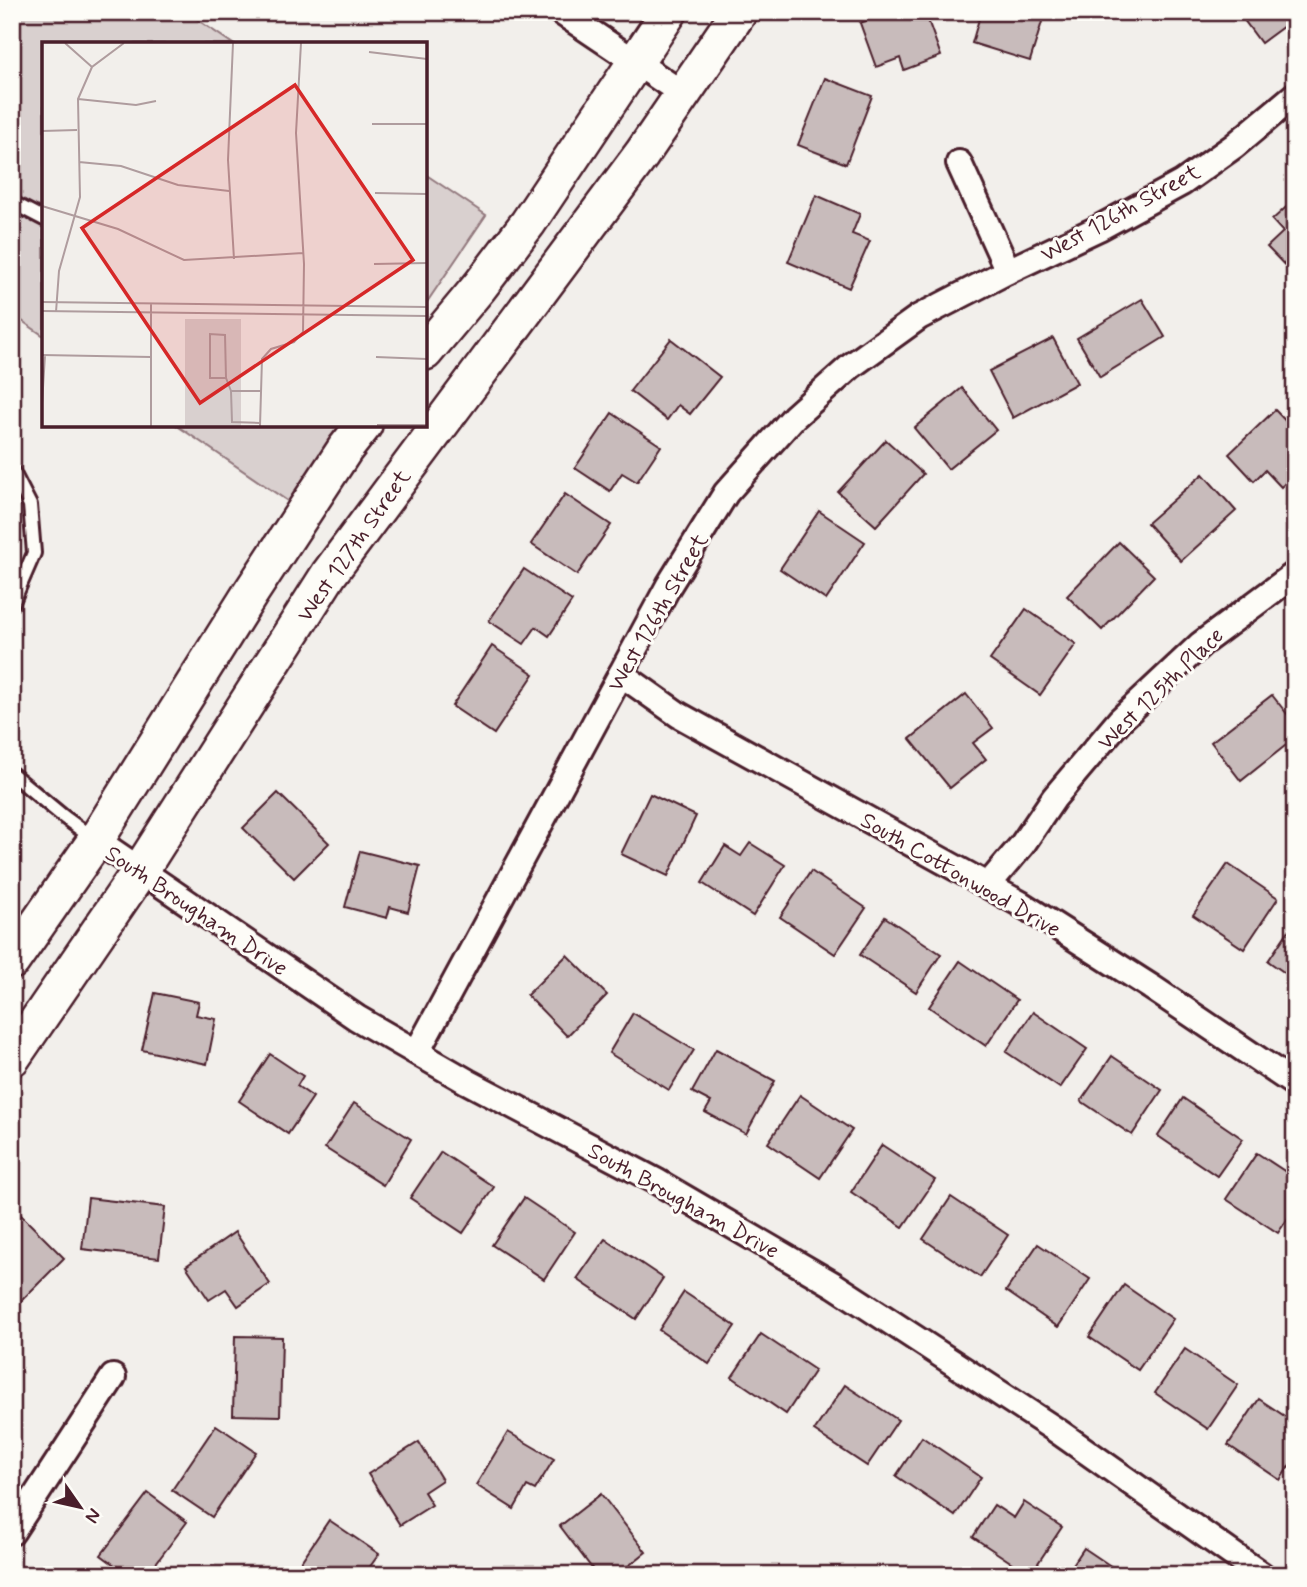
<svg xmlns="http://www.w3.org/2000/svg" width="1307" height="1587" font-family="Mynerve,sans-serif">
<rect width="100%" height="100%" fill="#f2efeb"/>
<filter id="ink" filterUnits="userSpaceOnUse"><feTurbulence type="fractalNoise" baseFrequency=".0143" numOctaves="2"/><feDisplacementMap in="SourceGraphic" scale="14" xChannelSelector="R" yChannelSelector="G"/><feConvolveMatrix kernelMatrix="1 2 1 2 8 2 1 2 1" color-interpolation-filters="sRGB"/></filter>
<g filter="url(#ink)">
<g fill="#d9d0cf" stroke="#92787d" stroke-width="2">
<polygon points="12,12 186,12 233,44 44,44 44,336 12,314"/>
<polygon points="425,174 486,215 425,305"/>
<polygon points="176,425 345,425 292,504"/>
</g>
<g fill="#c8bbbb" stroke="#4a1f2b" stroke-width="2">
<polygon points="888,12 925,12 941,56 904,70 900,58 876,67 860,23"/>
<polygon points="981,12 1045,12 1030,61 972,43"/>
<polygon points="1238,12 1295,12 1295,18 1261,43"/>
<polygon points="825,78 872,96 846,164 798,145"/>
<polygon points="816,195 860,214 852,234 870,241 849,288 788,262"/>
<polygon points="1295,199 1295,276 1267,247 1283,232 1272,220"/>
<polygon points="1142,299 1165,337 1100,377 1077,338"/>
<polygon points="1053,338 1077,383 1013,418 989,371"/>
<polygon points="671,339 720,377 690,414 678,405 667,420 630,391"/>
<polygon points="962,388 996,430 948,469 914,428"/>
<polygon points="1275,410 1295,431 1295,474 1281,487 1265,470 1254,481 1229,454"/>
<polygon points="612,413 661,446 637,482 622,473 610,491 575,468"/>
<polygon points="886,440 923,474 876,526 838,492"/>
<polygon points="1203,474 1236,511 1181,561 1147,523"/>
<polygon points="565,494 611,525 577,575 531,544"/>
<polygon points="819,511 865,542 826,600 780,569"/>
<polygon points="1119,542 1154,576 1102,630 1067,596"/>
<polygon points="524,569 572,601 549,636 536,627 524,644 489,621"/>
<polygon points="1026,609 1076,644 1040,695 990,660"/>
<polygon points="492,646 534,674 494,734 452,706"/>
<polygon points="966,694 993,728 973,743 986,759 950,788 910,739"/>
<polygon points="1272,695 1295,724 1295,738 1241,781 1211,742"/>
<polygon points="278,793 329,843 294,878 243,828"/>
<polygon points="650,794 696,816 668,876 621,854"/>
<polygon points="750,843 785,865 753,916 702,883 725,846 741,856"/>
<polygon points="360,851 420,866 408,912 390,907 387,918 345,907"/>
<polygon points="1228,864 1278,898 1244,949 1193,915"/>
<polygon points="811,871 866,908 835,954 780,917"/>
<polygon points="885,917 941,954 916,992 860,955"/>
<polygon points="1295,921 1295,980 1268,961"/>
<polygon points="567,955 607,995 567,1036 527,995"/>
<polygon points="960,961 1017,1000 986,1046 929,1007"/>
<polygon points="155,993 199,1002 196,1015 216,1019 207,1064 142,1050"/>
<polygon points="1033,1012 1087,1049 1060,1088 1006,1052"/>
<polygon points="633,1013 694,1050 669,1090 609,1053"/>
<polygon points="716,1049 775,1081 746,1134 705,1112 711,1102 692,1092"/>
<polygon points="270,1054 303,1076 297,1086 313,1097 288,1134 239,1101"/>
<polygon points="1112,1056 1162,1090 1132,1135 1081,1101"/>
<polygon points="800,1095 852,1130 820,1178 768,1143"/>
<polygon points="1183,1098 1243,1139 1217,1176 1158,1136"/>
<polygon points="354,1103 411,1139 383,1185 325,1148"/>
<polygon points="882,1145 935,1180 903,1227 851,1192"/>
<polygon points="441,1152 494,1187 463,1233 410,1198"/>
<polygon points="1257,1153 1295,1178 1295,1208 1278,1233 1226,1199"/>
<polygon points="951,1197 1008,1235 980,1277 923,1239"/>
<polygon points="88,1198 165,1207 159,1258 82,1249"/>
<polygon points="524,1198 575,1232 544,1279 492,1245"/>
<polygon points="21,1215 64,1258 18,1304 12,1298 12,1224"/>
<polygon points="235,1232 270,1284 238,1306 226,1289 209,1300 186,1266"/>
<polygon points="605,1239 663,1278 636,1319 577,1279"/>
<polygon points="1038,1244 1090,1279 1058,1327 1006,1291"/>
<polygon points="1124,1285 1173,1319 1138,1370 1089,1337"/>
<polygon points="684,1292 735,1326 709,1364 659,1330"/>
<polygon points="761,1334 815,1370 786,1414 732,1377"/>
<polygon points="235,1336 282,1337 280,1416 233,1415"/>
<polygon points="1185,1349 1238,1385 1208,1429 1155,1393"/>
<polygon points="845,1385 898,1420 867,1466 814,1431"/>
<polygon points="1259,1399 1295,1423 1295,1457 1280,1480 1228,1445"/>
<polygon points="216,1425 256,1452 212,1517 172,1490"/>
<polygon points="508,1432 554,1459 535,1490 527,1486 514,1509 476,1485"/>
<polygon points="922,1437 981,1477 955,1516 896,1476"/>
<polygon points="419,1442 442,1480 424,1492 432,1505 400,1525 368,1474"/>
<polygon points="148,1493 187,1522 147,1575 128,1575 101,1555"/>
<polygon points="601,1494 646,1552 617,1575 597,1575 560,1526"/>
<polygon points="1024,1502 1062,1527 1030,1575 973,1537 994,1505 1014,1518"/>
<polygon points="329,1520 379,1554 364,1575 292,1575"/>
<polygon points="1084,1548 1124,1575 1066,1575"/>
</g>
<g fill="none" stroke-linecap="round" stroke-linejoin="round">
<defs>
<g id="service">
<polyline points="12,204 17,205 44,219"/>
<polyline points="12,470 30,505 34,553 12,604"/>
<polyline points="12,774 64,817 94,839"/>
</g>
<g id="minor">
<polyline points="561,12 683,94"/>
<polyline points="959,163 1008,271"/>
<polyline points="621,674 679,715 1021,904 1151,987 1295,1084"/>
<polyline points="96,840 357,1018 468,1082 656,1181 834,1285 1056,1430 1262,1575"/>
<polyline points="988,885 1022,845 1054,798 1120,720 1201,644 1295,574"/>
<polyline points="417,1052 669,585 726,493 794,417 851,366 919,317 1008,271 1099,228 1182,183 1234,146 1295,95"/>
<polyline points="12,1532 113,1377"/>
</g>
<g id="secondary">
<polyline points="425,352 480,286 528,223 669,12"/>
<polyline points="12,961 96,840 250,594 345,449 364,425"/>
<polyline points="12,1058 140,871 329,574 642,154 739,12"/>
</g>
</defs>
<use href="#service" stroke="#4a1f2b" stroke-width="18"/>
<use href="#minor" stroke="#4a1f2b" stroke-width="30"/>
<use href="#secondary" stroke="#4a1f2b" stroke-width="40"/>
<use href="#service" stroke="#fdfcf7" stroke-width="12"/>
<use href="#minor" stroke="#fdfcf7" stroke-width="24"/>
<use href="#secondary" stroke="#fdfcf7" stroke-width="35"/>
</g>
</g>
<g text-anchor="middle" stroke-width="6" stroke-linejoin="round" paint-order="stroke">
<g font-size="23" fill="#4a1f2b" stroke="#fdfcf7">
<text transform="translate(1120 212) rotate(-29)" y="8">West 126th Street</text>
<text transform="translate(353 545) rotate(-55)" y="8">West 127th Street</text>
<text transform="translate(657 612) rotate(-60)" y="8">West 126th Street</text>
<text transform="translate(1160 688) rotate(-44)" y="8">West 125th Place</text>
<text transform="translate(961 874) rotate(30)" y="8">South Cottonwood Drive</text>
<text transform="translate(197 910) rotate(34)" y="8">South Brougham Drive</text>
<text transform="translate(684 1200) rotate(29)" y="8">South Brougham Drive</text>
</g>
</g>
<g transform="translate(42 42)">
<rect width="385" height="385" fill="#f2efeb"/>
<path d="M143,277h56v107h-56z" fill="#d9d0cf"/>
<path fill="none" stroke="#af9c9e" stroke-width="2" d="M23,1l27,24M191,1l-5,117 6,99M327,10l58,7M36,57l58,6 20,-4M330,82h55M0,89l35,-1M37,120l42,4 57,19 51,6M333,151l52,1M0,164l76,23 66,31 119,-7M332,222l53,-1M0,260l385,5M109,261v123M0,269l385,5M14,270l3,-41 21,-74 -2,-98 14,-32 32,-24M0,313l109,2M334,315l51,2M184,336l-1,-43 -15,-1v44h16l5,13M0,362l3,-49M218,381l-28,-1 -1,-31h30M335,383h50M218,384l2,-67 9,-10 23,-7 9,-10 1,-68 -8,-131 5,-90"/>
<path fill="#d62828" fill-opacity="0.15" stroke="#d62828" stroke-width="3.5" d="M253,43l118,175 -213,143 -118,-175z"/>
<rect width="385" height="385" fill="none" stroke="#4a1f2b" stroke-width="3.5"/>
</g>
<rect width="1307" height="1587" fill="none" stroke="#fdfcf7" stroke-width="42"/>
<rect x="21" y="21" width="1265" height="1545" fill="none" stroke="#4a1f2b" stroke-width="2.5" filter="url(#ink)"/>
<g transform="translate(80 1507) rotate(124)" stroke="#fdfcf7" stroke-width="5" paint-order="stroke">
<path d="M0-5L12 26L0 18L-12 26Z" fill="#4a1f2b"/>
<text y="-10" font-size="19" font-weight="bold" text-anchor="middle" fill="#4a1f2b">N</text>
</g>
</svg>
